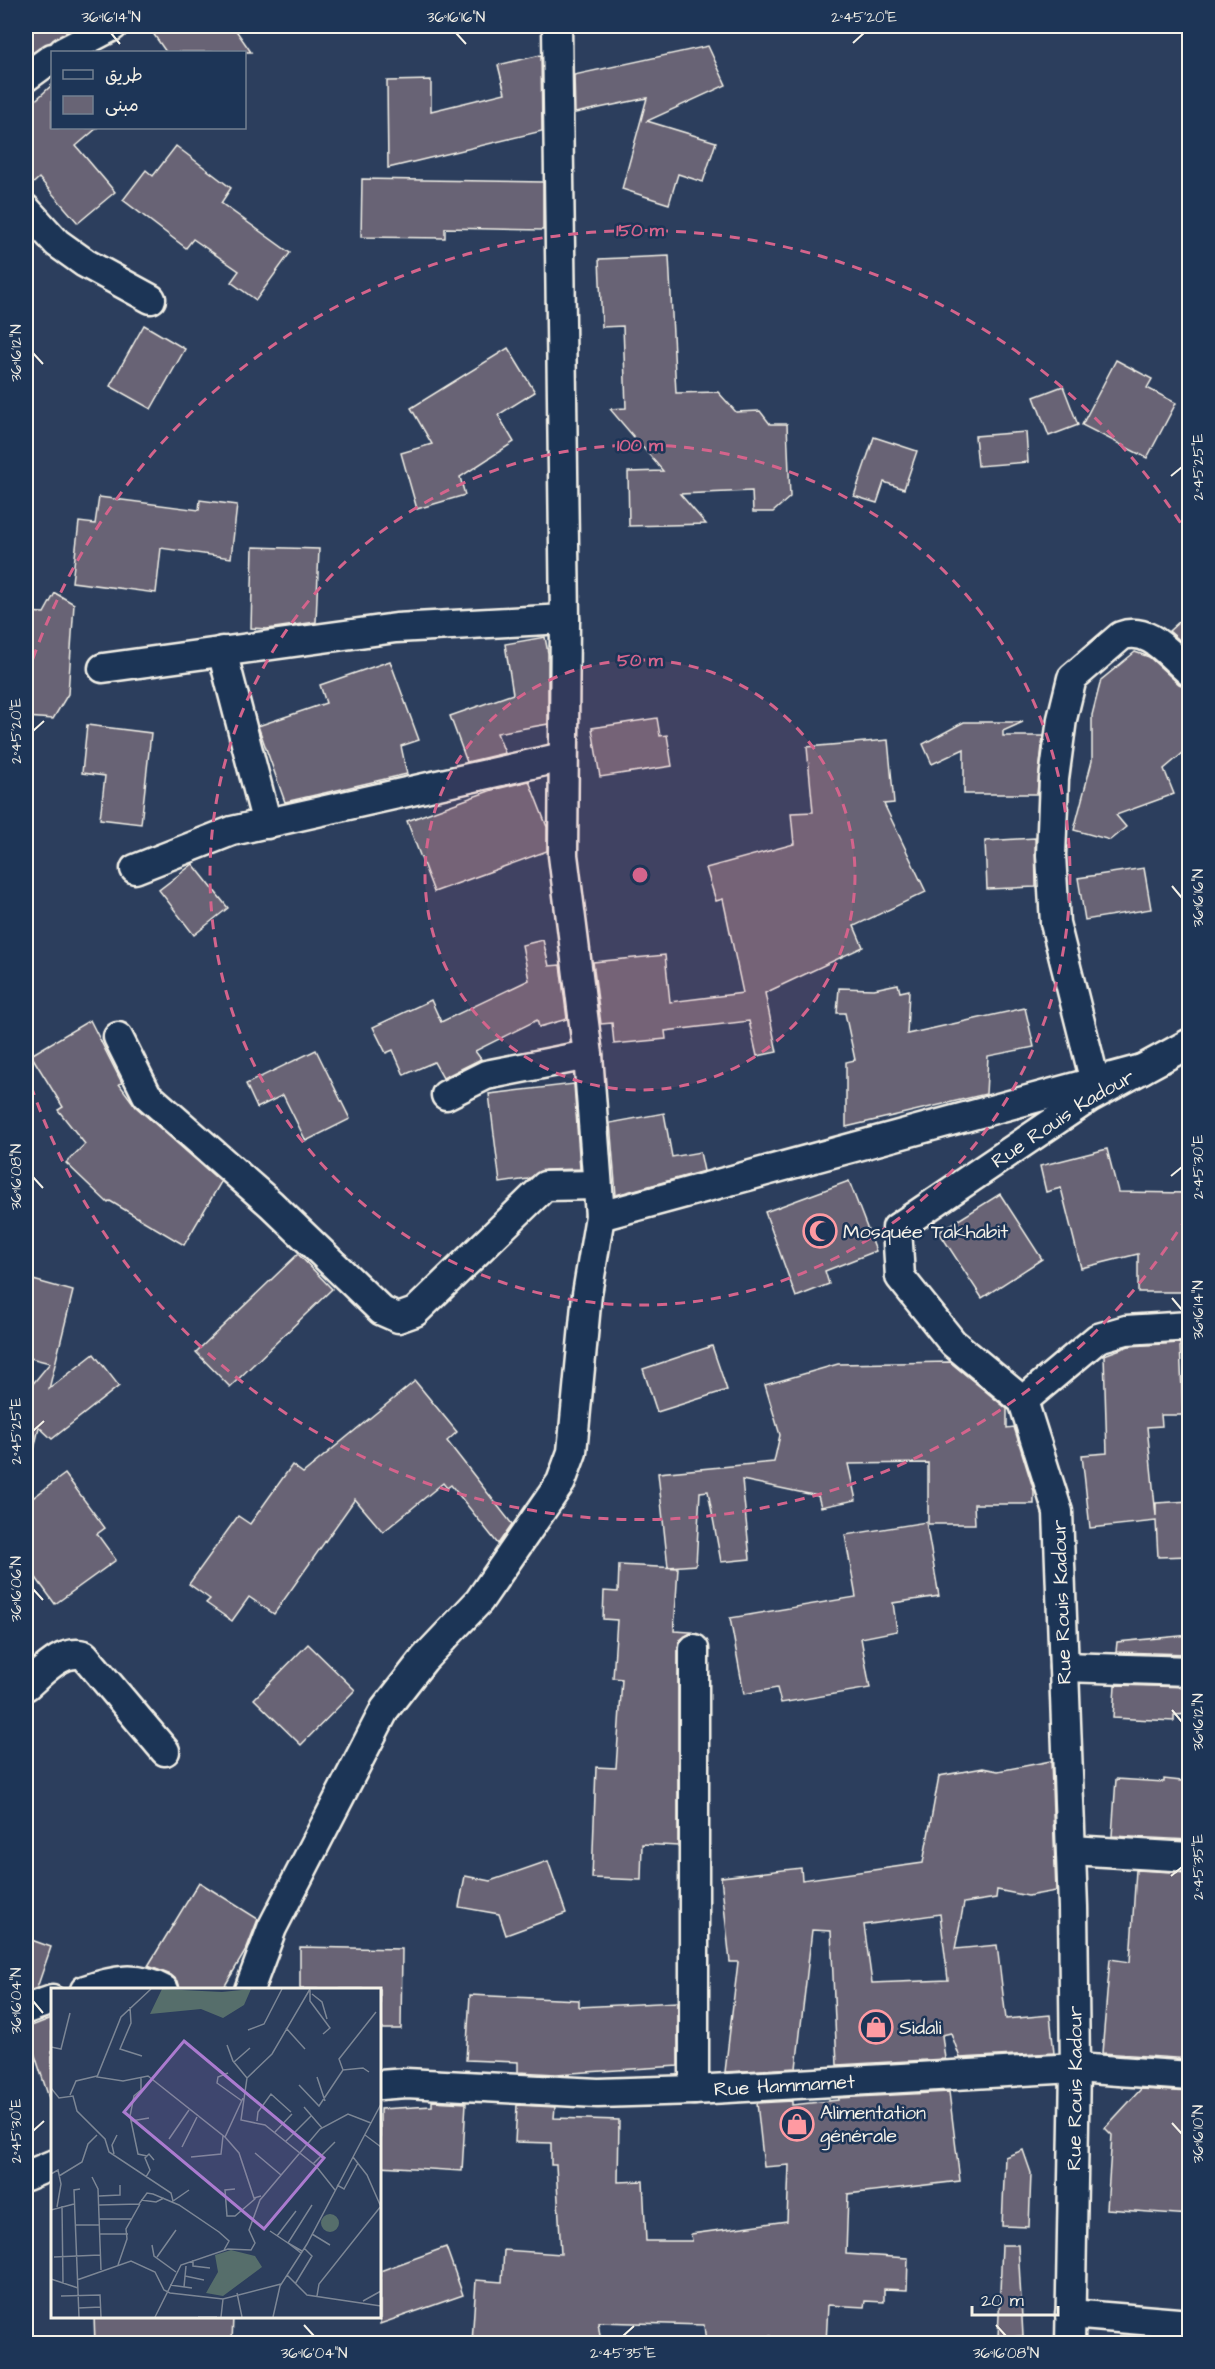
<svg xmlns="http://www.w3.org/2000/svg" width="1215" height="2369" font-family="'Architects Daughter','Playpen Sans Arabic',sans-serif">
<rect width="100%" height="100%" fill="#2c3e5d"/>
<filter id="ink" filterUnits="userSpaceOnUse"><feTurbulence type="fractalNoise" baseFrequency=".0167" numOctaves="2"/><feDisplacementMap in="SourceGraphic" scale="12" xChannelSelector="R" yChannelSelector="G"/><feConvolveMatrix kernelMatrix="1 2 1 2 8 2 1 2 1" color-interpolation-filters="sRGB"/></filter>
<g filter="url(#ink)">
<g fill="#686475" stroke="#f4f1e8" stroke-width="1.5" fill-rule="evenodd">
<polygon points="26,26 78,26 26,57"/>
<polygon points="148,26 233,26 251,52 166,52"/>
<polygon points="708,46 726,85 647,121 716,142 703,182 678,174 669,204 622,189 647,98 575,113 574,75"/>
<polygon points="541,55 542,131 388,168 387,81 431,80 431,111 505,93 498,65"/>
<polygon points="52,85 52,128 97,128 76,146 115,192 78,223 39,178 26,190 26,109"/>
<polygon points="176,146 231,188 221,203 290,253 256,300 231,282 239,271 193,239 186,248 123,200 146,170 153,176"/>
<polygon points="362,179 543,182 543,230 445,228 445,238 361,237"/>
<polygon points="669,256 676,393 718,392 736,412 760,411 770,424 787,424 790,497 773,512 753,512 752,491 680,494 706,524 629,526 628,472 663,471 610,409 626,408 623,326 602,327 599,259"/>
<polygon points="144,325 185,349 151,409 110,386"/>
<polygon points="508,348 535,392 498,415 514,442 460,477 465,495 417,509 401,453 432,444 411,408"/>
<polygon points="1116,360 1152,379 1147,388 1176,403 1147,458 1082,425"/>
<polygon points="1063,386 1078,425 1049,436 1034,397"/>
<polygon points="1026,432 1028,462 978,466 975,436"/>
<polygon points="874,437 917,451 904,489 884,482 877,503 854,496"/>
<polygon points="99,497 199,510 200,500 237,505 231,558 161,548 156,593 72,582 79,522 95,524"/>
<polygon points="253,547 319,549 316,622 267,629 251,628"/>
<polygon points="55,593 74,604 68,694 53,719 26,717 26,612 44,613"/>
<polygon points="1190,612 1190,649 1169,631"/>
<polygon points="545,637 548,653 548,724 497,733 505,753 467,762 450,716 513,694 505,644"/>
<polygon points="1135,652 1149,657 1179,684 1190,688 1190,747 1164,769 1174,794 1116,815 1126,827 1110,840 1074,830 1092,761 1092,715 1101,680"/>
<polygon points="390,661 419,740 401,746 407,774 285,802 258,726 326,703 320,685"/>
<polygon points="657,718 660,736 667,735 672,766 600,777 592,728"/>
<polygon points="964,722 1023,722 1003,731 1003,736 1043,736 1037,794 964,794 964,749 932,764 923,744"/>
<polygon points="87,725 151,733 141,824 100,819 105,776 82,773"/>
<polygon points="888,740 894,803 884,804 926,892 854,926 863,947 765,993 777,1052 757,1056 749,1021 665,1031 666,1039 614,1044 612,1023 601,1024 593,962 665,955 670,1002 743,993 723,899 716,901 706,868 794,844 791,813 813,812 807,747"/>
<polygon points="529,781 547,827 547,851 434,892 407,821 492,790"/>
<polygon points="1035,838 1036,887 987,889 985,841"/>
<polygon points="193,864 228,908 194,935 159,890"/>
<polygon points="1144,868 1151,909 1085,920 1078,878"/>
<polygon points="543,940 549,966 560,965 567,1019 539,1027 537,1020 475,1051 481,1059 443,1078 434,1062 404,1075 393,1050 386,1053 373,1027 431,1000 441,1022 529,980 522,945"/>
<polygon points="898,984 900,992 909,990 907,1034 1025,1008 1034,1047 988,1056 986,1094 846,1127 846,1062 855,1060 845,1013 837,1013 839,988 874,989"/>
<polygon points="90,1020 122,1083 119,1084 136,1107 221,1182 184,1245 110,1201 108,1203 66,1163 85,1144 58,1110 63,1107 31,1055"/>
<polygon points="316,1050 350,1119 306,1141 283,1095 257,1108 246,1084"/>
<polygon points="574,1084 580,1169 545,1170 528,1179 500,1183 489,1094"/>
<polygon points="664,1113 672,1157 700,1152 704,1171 616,1195 610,1123"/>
<polygon points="1107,1149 1118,1192 1190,1193 1190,1292 1138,1292 1138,1254 1081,1268 1061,1188 1046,1192 1040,1166"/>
<polygon points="849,1181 876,1251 825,1271 829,1284 796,1297 765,1212"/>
<polygon points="1000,1194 1042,1259 982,1298 939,1232"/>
<polygon points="298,1254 332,1289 230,1387 196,1352"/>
<polygon points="26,1278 73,1291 49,1389 94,1354 119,1386 52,1439 39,1427 34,1450 26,1448 26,1392 50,1363 26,1357"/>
<polygon points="1180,1343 1183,1415 1161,1415 1162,1426 1147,1427 1156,1516 1156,1503 1190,1501 1190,1556 1158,1557 1156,1521 1090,1528 1082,1455 1107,1453 1104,1355 1129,1346"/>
<polygon points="712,1346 727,1390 657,1412 643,1369"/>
<polygon points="950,1362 1007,1409 1007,1428 1014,1427 1034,1491 1034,1504 974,1504 975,1524 928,1524 928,1463 848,1464 856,1500 821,1507 818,1496 742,1480 750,1559 721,1562 708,1491 700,1492 696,1565 668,1567 658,1473 774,1462 780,1435 765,1385 838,1364"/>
<polygon points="415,1381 457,1432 447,1441 512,1524 498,1544 451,1485 447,1488 443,1483 383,1532 355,1499 274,1614 249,1597 232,1621 206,1603 210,1599 189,1584 238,1516 250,1524 292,1465 303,1473"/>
<polygon points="65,1474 105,1528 97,1534 116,1560 55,1604 26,1564 26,1503"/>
<polygon points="926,1522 939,1596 893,1603 897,1631 861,1638 870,1688 781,1703 777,1688 744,1694 730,1618 856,1597 845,1535"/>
<polygon points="619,1565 678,1568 674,1631 692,1632 680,1640 678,1649 678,1846 642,1844 641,1880 592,1878 596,1767 616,1768 622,1679 613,1678 617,1620 603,1619 604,1591 618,1592"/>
<polygon points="1190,1635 1190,1654 1116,1652 1117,1642"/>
<polygon points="308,1644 355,1690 301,1745 254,1699"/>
<polygon points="1115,1685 1190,1687 1190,1714 1174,1715 1174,1721 1113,1718"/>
<path d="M1051,1761l5,130 -28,5 -31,-6 -1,8 -32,5 -9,46 42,-4 9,74 44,-4 4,38 -94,5 -9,-25 -9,2 3,24 -108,6 -6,-134 -19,-1 -16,138 -71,4 13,-110h-8l-9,-85 80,-9 1,12 121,-17 16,-87 44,-8 15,3zM940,1914l8,66 -76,3 -8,-58z"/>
<polygon points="1116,1779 1164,1782 1164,1779 1190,1782 1190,1840 1112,1836"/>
<polygon points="548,1861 566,1913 506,1935 499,1914 459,1907 465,1876 490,1881"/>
<polygon points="1136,1870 1190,1873 1190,2059 1102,2053 1110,1959 1130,1962"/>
<polygon points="199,1882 258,1919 246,1950 223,1989 180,1989 178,1981 171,1975 148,1966"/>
<polygon points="26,1938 51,1947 37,1988 26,1992"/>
<polygon points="300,1947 402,1949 401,2029 380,2029 380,1989 300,1989"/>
<polygon points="470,1995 579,2000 579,2007 678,2002 678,2066 556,2074 518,2072 518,2062 466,2060"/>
<polygon points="52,2018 52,2098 49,2098 26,2028"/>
<polygon points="1141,2089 1190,2092 1190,2215 1107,2209 1112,2135 1105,2128"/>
<polygon points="949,2092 960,2181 848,2194 846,2254 908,2258 907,2290 884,2289 884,2302 865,2301 864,2307 828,2305 826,2343 771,2343 771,2336 706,2343 704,2325 598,2322 601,2343 472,2343 476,2280 502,2282 504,2250 561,2254 556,2165 551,2165 551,2143 515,2142 517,2105 555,2107 554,2118 619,2120 618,2182 643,2181 646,2241 692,2241 691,2234 787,2221 789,2165 764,2167 757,2103 792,2101 792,2105 838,2100 838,2098"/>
<polygon points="432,2101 466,2103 462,2171 380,2166 380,2109 432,2106"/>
<polygon points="1023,2150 1031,2173 1029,2227 1002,2226 1005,2157"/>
<polygon points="1002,2245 1018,2245 1023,2336 998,2338"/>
<polygon points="446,2247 463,2295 380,2324 380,2271"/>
<polygon points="94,2316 233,2316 232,2343 95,2343"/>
</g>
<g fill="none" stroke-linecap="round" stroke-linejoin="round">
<defs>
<g id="minor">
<polyline points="557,26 565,619 563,855 588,1055 600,1216 1142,1069"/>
<polyline points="63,52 113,26"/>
<polyline points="26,77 52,58"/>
<polyline points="26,209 57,243 85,263 151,299"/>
<polyline points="222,651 267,824"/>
<polyline points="103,668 396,628 565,619"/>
<polyline points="135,869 232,831 563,757"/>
<polyline points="118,1037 147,1095 271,1204 382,1311 398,1318 415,1312 545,1186 597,1185"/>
<path d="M1095,1082l-40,-159 -4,-68 3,-76 8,-60 10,-41 49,-42c28,-11 49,20 69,36"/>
<polyline points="446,1095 486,1075 588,1055"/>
<polyline points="1023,1401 1098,1338 1126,1330 1190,1326"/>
<polyline points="1064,1667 1190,1671"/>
<path d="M26,1686c17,-14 35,-37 58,-31l81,96"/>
<polyline points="1071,1850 1190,1857"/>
<path d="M85,1990c29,-10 51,-15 79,0"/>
<polyline points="249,1990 272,1928 385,1709 424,1659 479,1601 561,1482 572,1452 587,1294 600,1216"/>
<polyline points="26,2009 52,2000"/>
<path id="s1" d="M380,2085l26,-2 192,10 96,-3 381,-22 115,8"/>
<polyline points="694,2090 694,1649"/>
<polyline points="26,2176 52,2165"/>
<polyline points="1070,2314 1190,2324"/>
<path id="s2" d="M1070,2344l5,-276 -2,-161 -15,-395 -35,-111 -70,-58 -53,-66 -3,-49 192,-130 101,-55"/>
</g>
</defs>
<use href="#minor" stroke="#f4f1e8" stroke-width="33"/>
<use href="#minor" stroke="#1d3557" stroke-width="28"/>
</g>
</g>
<path fill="none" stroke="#f4f1e8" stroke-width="2" d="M111,33l9,11M456,33l10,11M853,43l11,-10M33,353l10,11M1171,476l11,-9M33,731l11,-10M1172,886l10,12M1171,1176l11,-9M33,1177l10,11M1172,1298l10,12M33,1431l11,-10M33,1589l10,11M1172,1710l10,12M1171,1876l11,-9M33,2001l10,12M1172,2123l10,11M33,2131l11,-10M304,2325l10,11M996,2325l10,11M623,2336l11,-10"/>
<circle cx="640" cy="875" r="215" fill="#d4648c" fill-opacity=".12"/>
<g fill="none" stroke="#d4648c" stroke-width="3" stroke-dasharray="10 8">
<circle cx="640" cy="875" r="215"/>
<circle cx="640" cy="875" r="430"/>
<path d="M1187 1217A645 645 0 0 1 27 1074M27 676A645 645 0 0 1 1187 533"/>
</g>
<defs>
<symbol id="mosque-ring" viewBox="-11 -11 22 22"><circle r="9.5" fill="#1d3557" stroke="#ff9aa2" stroke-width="1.5"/><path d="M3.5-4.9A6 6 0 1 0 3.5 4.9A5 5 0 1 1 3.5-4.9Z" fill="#ff9aa2"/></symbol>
<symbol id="shop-ring" viewBox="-11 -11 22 22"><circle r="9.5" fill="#1d3557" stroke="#ff9aa2" stroke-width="1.5"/><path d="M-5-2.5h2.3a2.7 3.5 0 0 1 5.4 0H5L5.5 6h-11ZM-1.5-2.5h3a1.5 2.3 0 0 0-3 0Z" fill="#ff9aa2"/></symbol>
</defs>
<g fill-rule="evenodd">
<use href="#mosque-ring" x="801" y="1212" width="38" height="38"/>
<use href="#shop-ring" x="857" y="2008" width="38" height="38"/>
<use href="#shop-ring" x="778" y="2105" width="38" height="38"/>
</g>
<g text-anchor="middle" stroke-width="5" stroke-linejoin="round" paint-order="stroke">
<g font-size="20" fill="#f4f1e8" stroke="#1d3557">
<text dy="7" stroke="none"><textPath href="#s2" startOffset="1372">Rue Rouis Kadour</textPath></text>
<text transform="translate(1061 1602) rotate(-92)" y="7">Rue Rouis Kadour</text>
<text dy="7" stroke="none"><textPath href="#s1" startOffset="405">Rue Hammamet</textPath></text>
<text dy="7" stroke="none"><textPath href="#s2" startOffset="256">Rue Rouis Kadour</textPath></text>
</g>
<g font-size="20" fill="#f4f1e8" stroke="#1d3557" text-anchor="start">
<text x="843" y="1238">Mosquée Takhabit</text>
<text x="899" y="2034">Sidali</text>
<text x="820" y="2119">Alimentation<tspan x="820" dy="23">générale</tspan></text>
</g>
</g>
<g transform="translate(51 1988)">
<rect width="330" height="330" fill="#2c3e5d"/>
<path d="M111,1l60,3 29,-3 -7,16 -21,13 -22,-9 -51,5zM270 235a9 9 0 1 1 18 0a9 9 0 1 1-18 0ZM180,262l24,6 7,11 -39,29 -17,-3 12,-21 -3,-17z" fill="#566e6b"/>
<path fill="none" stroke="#7c8695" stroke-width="1.5" d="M100,1l-30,28 -24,60 26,4 25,-5 77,61 18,-39M259,1l-38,65 -25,24 -6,42 24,5 51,41 19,24M259,2v11l20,27 -7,6M261,6l10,8 5,17M79,19l1,16 -11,26 22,7M235,40l19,21M197,42l16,-6 18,-35M176,57l6,16 14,17M0,59l10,2 9,-36M183,74l16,-14M318,84l-6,-4 -20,2 -4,-11 37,-47M177,85l-10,4 -1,6 25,18M266,89l8,24M90,90v12l-7,6 -4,20 8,38 9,2M248,97l20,21 24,-36M0,100l8,10 14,-2 4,15 28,28 4,13 62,41 2,8 16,-11M19,107l6,-14 21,-5M253,119l18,21M80,133l18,-3M206,133l1,-9 13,-18 20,18M224,144l17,-18M314,147l16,12M174,149l14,16 15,45 7,-2M118,151l20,-29M235,153l25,-25M131,159l15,-30M204,165l26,22M63,166l-2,-9 5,-10M140,169l30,-3 2,-18M302,169l14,18 14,32M262,176l22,-22M0,186l7,-4 3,14 -4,23M8,188l23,-14 6,-18 9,-9M41,189l6,12 3,81M95,189l4,-7 -5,-12 4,-4 5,6M286,197l7,4 14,-26M184,201l-10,1 2,26h8l21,-18M48,208l21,-1v-10M90,212l15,2 8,-4M48,217l40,-1 8,-11 6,1 26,11 40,27 10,9 -5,9M11,218l1,78M0,222l23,-6M48,231h32M24,237h24M219,243l18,12 24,-38M49,246h28M261,246l18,11M226,248l19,-25M101,257l2,11 22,16M250,265l-13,-10 14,8M3,269l46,-2M106,269l19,-27M142,272v6l17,2M67,277l9,-26 -1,-10 14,-25M236,287l20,20 74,11M134,288l19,4M0,291l27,9M26,292l54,-19 24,11 9,18 6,3 53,6 58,-15M244,296l17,-28 -8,-8M119,297l22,3M133,299l2,-21M186,305l5,24M10,308l39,-1 1,22M266,308l2,-12 62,-78M312,313l18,-10M27,320l23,-1M28,329l-5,-127 6,-1M104,329l26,-52 47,-16 23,1 4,-7 -6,-13 11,-30 60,-71 28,-15 23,9M147,329h19M170,329l2,-18M222,329l7,-31 27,-42 74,-140"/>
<path fill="#ab7bcf" fill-opacity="0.15" stroke="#ab7bcf" stroke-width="3" d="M133,53l140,117 -60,71 -140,-117z"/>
<rect width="330" height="330" fill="none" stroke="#f4f1e8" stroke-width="3"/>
</g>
<circle cx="640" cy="875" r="9" fill="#d4648c" stroke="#1d3557" stroke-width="3"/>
<g font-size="18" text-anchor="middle" font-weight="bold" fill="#d4648c" stroke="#1d3557" stroke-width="5" stroke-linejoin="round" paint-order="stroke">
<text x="640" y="236">150 m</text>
<text x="640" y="451">100 m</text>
<text x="640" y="666">50 m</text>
</g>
<rect width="1215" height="2369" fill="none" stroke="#1d3557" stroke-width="66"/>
<rect x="51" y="51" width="195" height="78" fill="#1d3557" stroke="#738091" stroke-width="1.5"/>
<rect x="63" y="70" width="30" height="9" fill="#1d3557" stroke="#738091" stroke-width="1.5"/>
<text x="105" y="81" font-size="18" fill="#f4f1e8">طريق</text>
<rect x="63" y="96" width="30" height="18" fill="#686475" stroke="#738091" stroke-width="1.5"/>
<text x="105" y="111" font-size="18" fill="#f4f1e8">مبنى</text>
<path d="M972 2306v9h86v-9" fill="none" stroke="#f4f1e8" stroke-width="3"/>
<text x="981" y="2306" font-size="18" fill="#f4f1e8" stroke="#1d3557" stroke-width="4.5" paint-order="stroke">20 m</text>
<rect x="33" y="33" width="1149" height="2303" fill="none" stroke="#f4f1e8" stroke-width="2"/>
<g font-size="15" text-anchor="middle" fill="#f4f1e8">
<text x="111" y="22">36°16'14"N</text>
<text x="456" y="22">36°16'16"N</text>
<text x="864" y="22">2°45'20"E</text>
<text transform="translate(16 353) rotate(-90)" y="5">36°16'12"N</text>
<text transform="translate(1198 467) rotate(-90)" y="5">2°45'25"E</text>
<text transform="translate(16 731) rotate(-90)" y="5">2°45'20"E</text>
<text transform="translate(1198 898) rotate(-90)" y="5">36°16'16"N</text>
<text transform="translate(1198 1167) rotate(-90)" y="5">2°45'30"E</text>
<text transform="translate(16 1177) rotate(-90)" y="5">36°16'08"N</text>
<text transform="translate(1198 1310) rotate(-90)" y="5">36°16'14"N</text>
<text transform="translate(16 1431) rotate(-90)" y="5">2°45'25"E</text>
<text transform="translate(16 1589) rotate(-90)" y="5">36°16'06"N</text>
<text transform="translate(1198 1722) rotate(-90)" y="5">36°16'12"N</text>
<text transform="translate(1198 1867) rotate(-90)" y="5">2°45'35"E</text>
<text transform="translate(16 2001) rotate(-90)" y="5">36°16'04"N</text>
<text transform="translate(16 2131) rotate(-90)" y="5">2°45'30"E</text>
<text transform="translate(1198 2134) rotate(-90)" y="5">36°16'10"N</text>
<text x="314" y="2358">36°16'04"N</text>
<text x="623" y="2358">2°45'35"E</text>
<text x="1006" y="2358">36°16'08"N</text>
</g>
</svg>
